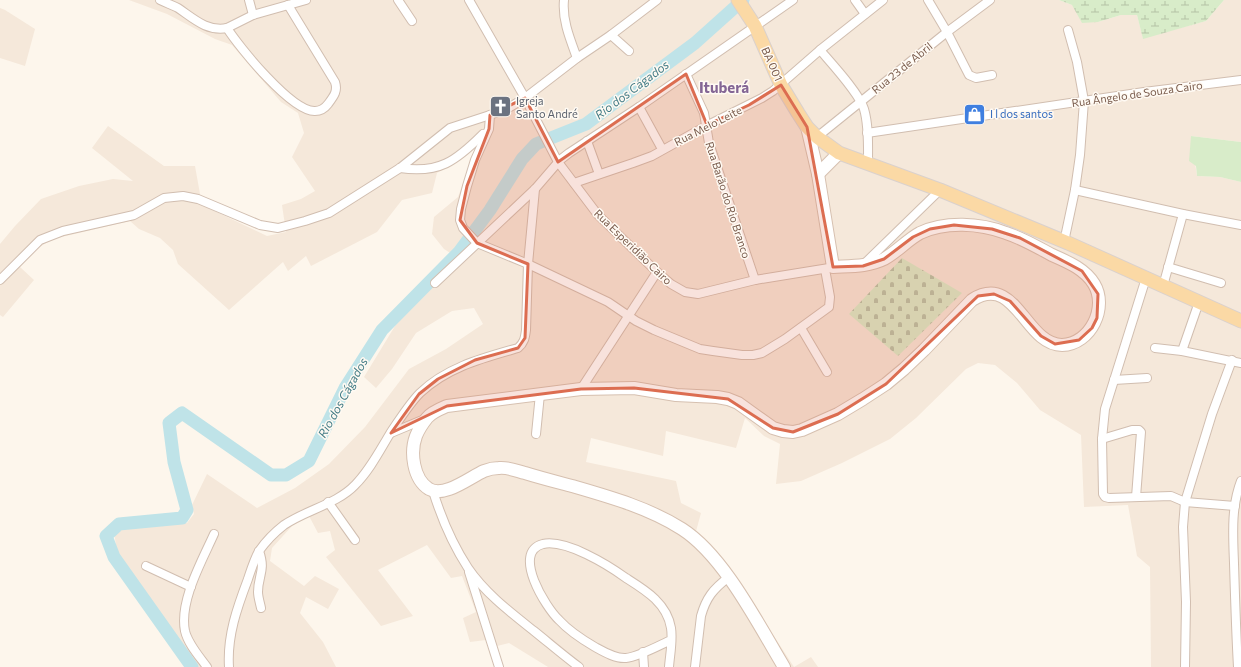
<svg xmlns="http://www.w3.org/2000/svg" width="1241" height="667" font-family="Commissioner,sans-serif">
<defs>
<pattern id="wetland-marsh" width="20" height="14" patternUnits="userSpaceOnUse"><rect width="20" height="14" fill="#d8ecc9"/><path d="M1 5h8M5 5V1M11 12h8M15 12V8" fill="none" stroke="#b4c2a5"/></pattern>
<pattern id="cemetery-stones" width="16" height="16" patternUnits="userSpaceOnUse"><rect width="16" height="16" fill="#d8ecc9"/><path d="M2 7V4a2 2 0 0 1 4 0v3zM10 15v-3a2 2 0 0 1 4 0v3z" fill="#b4c2a5"/></pattern>
</defs>
<rect width="100%" height="100%" fill="#fdf6ec"/>
<g fill="#f5e8da">
<polygon points="129,0 1059,0 1072,5 1098,22 1121,15 1137,15 1143,38 1206,21 1224,0 1241,0 1241,142 1191,136 1197,176 1220,177 1241,182 1241,667 1151,667 1150,567 1137,556 1128,505 1084,507 1081,435 1040,410 1017,383 995,365 978,363 966,369 916,418 890,439 842,463 801,481 776,484 780,444 764,436 745,418 736,448 666,431 663,456 591,438 586,462 676,481 681,503 701,513 695,535 732,572 794,667 811,657 818,667 548,667 509,643 489,648 486,640 470,642 463,618 476,612 462,576 451,578 427,545 378,570 413,616 381,626 326,557 335,550 330,531 318,533 309,516 292,526 272,548 270,561 304,586 315,576 339,589 328,609 306,597 300,613 323,642 336,667 195,667 130,576 117,552 114,532 133,527 187,523 194,514 192,505 207,474 257,508 295,488 329,464 365,427 409,369 446,349 483,324 474,308 452,311 416,333 392,369 376,388 364,377 395,326 430,284 458,258 444,249 432,234 434,217 458,197 476,148 437,173 432,193 402,200 377,232 311,266 306,256 288,271 283,262 229,310 178,264 173,250 160,238 139,229 130,221 53,239 36,249 20,267 34,280 3,317 0,315 0,244 15,226 41,199 79,186 113,179 133,181 92,148 108,126 164,166 195,166 202,205 267,236 286,232 282,205 301,199 315,191 292,157 304,133 298,113 281,102 232,45 215,39 167,14"/>
<polygon points="0,8 5,10 35,29 25,66 0,58"/>
</g>
<polygon fill="#d8ecc9" points="1191,136 1241,142 1241,182 1220,177 1197,176 1196,166 1189,161"/>
<polygon fill="url(#wetland-marsh)" points="1059,0 1224,0 1206,21 1143,39 1137,15 1121,15 1098,22 1082,23 1072,5"/>
<polygon fill="url(#cemetery-stones)" points="902,258 962,293 898,356 849,314"/>
<g fill="none" stroke-linecap="round" stroke-linejoin="round">
<polyline stroke="#bfe3e8" stroke-width="13" points="192,667 114,557 106,536 119,524 182,518 187,510 174,462 169,423 182,413 271,475 286,475 309,461 345,388 382,330 459,252 490,210 522,159 536,144 586,124 695,43 743,0"/>
<defs>
<g id="street">
<path d="M160,0c6,3 12,5 18,8 15,10 29,24 49,20l26,-13 53,-15"/>
<polyline points="249,0 253,15"/>
<polyline points="398,0 412,21"/>
<polyline points="469,0 525,98 558,162 598,215 657,272 671,284 685,292 698,294 755,280 829,268"/>
<path d="M564,0c-2,20 6,39 13,58"/>
<polyline points="855,0 865,14"/>
<polyline points="928,0 947,32 969,75 976,78 992,75"/>
<path d="M227,28c12,19 65,84 88,83 6,0 10,-3 13,-7 6,-8 10,-13 7,-22l-47,-77"/>
<polyline points="611,35 629,51"/>
<path d="M820,50c12,14 39,43 44,59 5,17 4,37 4,55"/>
<polyline points="686,74 704,113 709,143 755,280"/>
<polyline points="639,107 662,149"/>
<polyline points="490,115 489,129 475,160 467,186 461,209 460,220 463,228 477,243 528,264 608,302 636,321 654,330 700,349 713,351 742,355 753,355 762,353 785,339 829,307 830,297 825,269"/>
<polyline points="867,133 1144,92 1241,80"/>
<polyline points="817,137 947,32 990,0"/>
<polyline points="587,141 599,174"/>
<path d="M400,168c39,6 56,-7 83,-34"/>
<polyline points="574,183 633,163 652,156 706,126 762,98 773,91 820,50 883,0"/>
<polyline points="1075,190 1183,214 1241,225"/>
<polyline points="1064,242 1075,190 1080,155 1084,101 1077,62 1068,30"/>
<polyline points="863,265 940,190"/>
<polyline points="1168,267 1221,283"/>
<polyline points="1146,278 1105,409 1102,439 1103,494 1105,497 1109,498 1171,496 1185,502 1235,506"/>
<polyline points="0,280 40,240 63,231 134,215 164,198 183,196 198,199 260,225 278,228 305,221 329,213 400,168 450,128 490,115 510,107 525,98 577,58 611,35 657,0"/>
<polyline points="435,283 535,189 560,160 569,153 639,107 793,0"/>
<polyline points="1163,286 1183,214"/>
<polyline points="801,328 827,372"/>
<polyline points="1155,348 1182,351 1241,363"/>
<polyline points="1182,351 1199,302"/>
<polyline points="1114,380 1147,378"/>
<polyline points="581,389 657,272"/>
<polyline points="391,433 427,418"/>
<polyline points="536,434 540,394"/>
<polyline points="1102,439 1132,430 1139,430 1141,432 1136,497"/>
<path d="M433,491c8,26 20,54 35,77 17,25 42,44 66,63 15,12 30,25 45,36"/>
<polyline points="328,502 355,540"/>
<path d="M259,551c7,20 -1,24 -1,41 0,5 2,11 3,16"/>
<polyline points="146,566 191,587"/>
<polyline points="469,572 499,667"/>
<polyline points="643,652 644,667"/>
<path d="M207,667c-8,-11 -19,-23 -22,-36 -6,-30 17,-70 29,-97"/>
<path d="M229,667c-2,-31 8,-59 19,-88 3,-9 6,-19 11,-28 7,-10 16,-19 25,-26 22,-15 53,-21 71,-40 15,-15 25,-35 36,-53 9,-13 18,-28 29,-39 27,-26 63,-35 98,-45 6,-5 7,-10 8,-18l2,-66 7,-75"/>
<path d="M669,667c1,-13 4,-27 2,-39 -4,-25 -26,-38 -45,-50 -18,-13 -60,-39 -83,-34 -32,8 3,64 16,76 10,11 24,20 36,27 9,5 21,12 31,11 12,-1 34,-13 45,-18"/>
<path d="M695,667l6,-51c5,-18 12,-27 28,-39"/>
<polyline points="1185,667 1186,602 1183,527 1185,502 1212,414 1232,360"/>
<path d="M1238,667c-2,-35 -3,-70 -4,-104 -1,-28 -3,-56 7,-82"/>
</g>
<g id="secondary">
<polyline points="818,174 839,153"/>
<path d="M784,667c-26,-43 -60,-111 -102,-138 -33,-21 -72,-32 -110,-43 -15,-4 -31,-8 -47,-13 -8,-2 -17,-6 -26,-5 -5,0 -10,1 -15,3 -14,6 -39,27 -55,18 -16,-10 -19,-37 -13,-53 2,-5 7,-13 11,-18 5,-6 13,-9 20,-12l134,-17 53,-1 42,7 41,2 11,2 10,4 35,25 10,3 10,1 9,-2 36,-16 25,-15 23,-15 18,-15 20,-19 48,-50c44,-28 53,45 90,45 29,-1 46,-38 32,-61 -9,-15 -26,-22 -42,-29 -15,-8 -30,-17 -46,-22 -26,-10 -61,-12 -86,0 -13,7 -23,19 -36,26 -16,8 -34,7 -51,8l-15,-93 -11,-47"/>
</g>
<polyline id="primary" points="738,0 755,26 781,85 798,113 807,127 817,137 839,153 940,190 1068,243 1241,321"/>
</defs>
<use href="#street" stroke="#d1beb0" stroke-width="10"/>
<use href="#secondary" stroke="#d6c0b0" stroke-width="14"/>
<use href="#primary" stroke="#dad1cd" stroke-width="15"/>
<use href="#street" stroke="#fff" stroke-width="8"/>
<use href="#secondary" stroke="#fff" stroke-width="12"/>
<use href="#primary" stroke="#fbd9a5" stroke-width="13"/>
</g>
<path fill="#dc6d51" fill-opacity="0.2" stroke="#dc6d51" stroke-width="3" stroke-linejoin="round" d="M686,74l21,51 42,-20 32,-20 26,42 26,140 30,-1 21,-7 29,-22 17,-8 24,-4 38,4 28,9 62,33 16,23 -1,24 -5,10 -13,12 -24,4 -14,-8 -31,-35 -16,-7 -16,2 -92,88 -48,30 -45,18 -20,-4 -45,-29 -94,-11 -53,1 -134,17 -56,27 28,-39 19,-15 37,-19 43,-12 7,-10 3,-74 -51,-21 -17,-23 7,-34 22,-57 1,-14 35,-17 33,64z"/>
<defs>
<symbol id="church-square" viewBox="-11 -11 22 22"><rect x="-9" y="-9" width="18" height="18" rx="4" fill="#6b7280" stroke="#fffaf3"/><path d="M-1.2-6h2.4v3.5h3.3v2.4h-3.3V6h-2.4V-.1h-3.3v-2.4h3.3Z" fill="#fff"/></symbol>
<symbol id="shop-square" viewBox="-11 -11 22 22"><rect x="-9" y="-9" width="18" height="18" rx="4" fill="#3f7fe0" stroke="#fffaf3"/><path d="M-5-2.5h2.3a2.7 3.5 0 0 1 5.4 0H5L5.5 6h-11ZM-1.5-2.5h3a1.5 2.3 0 0 0-3 0Z" fill="#fff"/></symbol>
</defs>
<g fill-rule="evenodd">
<use href="#church-square" x="488" y="94" width="25" height="25"/>
<use href="#shop-square" x="962" y="102" width="25" height="25"/>
</g>
<g text-anchor="middle" stroke-width="3" stroke-linejoin="round" paint-order="stroke">
<g font-size="11" fill="#7a5c4d" stroke="#fffaf3">
<text transform="translate(772 64) rotate(66)" y="4">BA 001</text>
<text transform="translate(902 68) rotate(-39)" y="4">Rua 23 de Abril</text>
<text transform="translate(1137 94) rotate(-8)" y="4">Rua Ângelo de Souza Cairo</text>
<text transform="translate(708 126) rotate(-27)" y="4">Rua Melo Leite</text>
<text transform="translate(728 200) rotate(72)" y="4">Rua Barão do Rio Branco</text>
<text transform="translate(633 247) rotate(44)" y="4">Rua Esperidião Cairo</text>
</g>
<g font-size="11" fill="#5b616d" stroke="#fffaf3" text-anchor="start">
<text x="516" y="105">Igreja<tspan x="516" dy="13">Santo André</tspan></text>
</g>
<g font-size="11" fill="#366cbe" stroke="#fffaf3" text-anchor="start">
<text x="990" y="118">I l dos santos</text>
</g>
<g font-size="12" font-style="italic" fill="#437c86" stroke="#fffaf3">
<text transform="translate(632 90) rotate(-37)" y="4">Rio dos Cágados</text>
<text transform="translate(343 398) rotate(-61)" y="4">Rio dos Cágados</text>
</g>
<g font-size="15" font-weight="bold" fill="#846695" stroke="#fffaf3">
<text x="724" y="93">Ituberá</text>
</g>
</g>
</svg>
